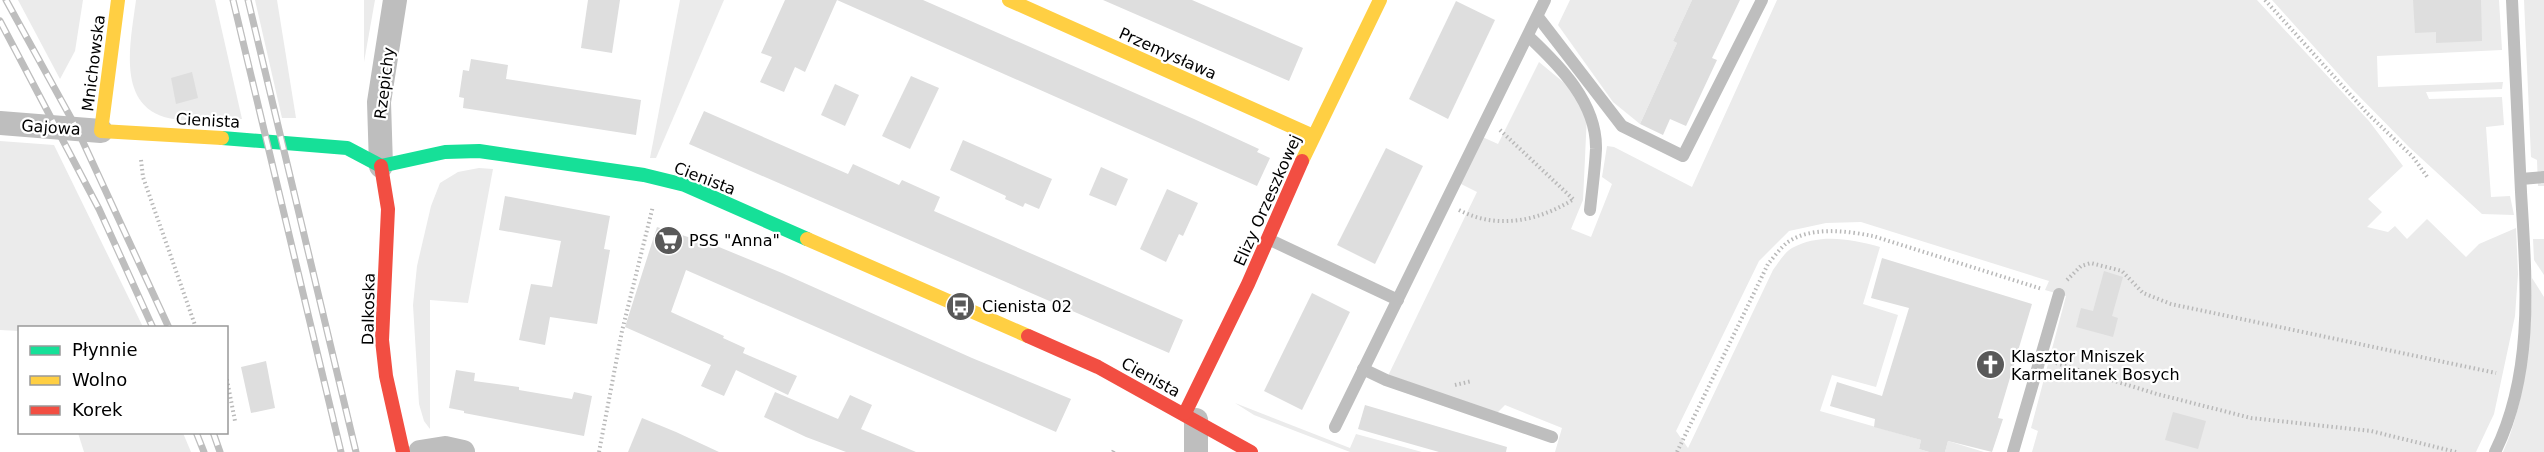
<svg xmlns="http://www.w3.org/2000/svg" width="2544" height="452" font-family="'DejaVu Sans',sans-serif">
<rect width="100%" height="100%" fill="#fff"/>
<g fill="#ebebeb">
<polygon points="18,0 83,0 75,51 60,79"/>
<path d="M136,0h79l27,119c-20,0 -41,2 -61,1 -67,-5 -51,-74 -45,-120z"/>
<polygon points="255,0 277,0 296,118 282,118"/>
<polygon points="364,0 375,0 364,62"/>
<polygon points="680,0 724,0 656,158 650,158"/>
<polygon points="1570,0 1692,0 1673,41 1677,43 1640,124 1613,102 1558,25"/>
<path d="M1777,0h480l112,121 34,45 -35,33 14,13 -15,15 21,5 7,-6 12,13 20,-20 39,38 13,-13 37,-16 2,46 -3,42 -21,98 -18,38h-444l6,-21 -7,-3 35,-132 -21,-6 4,-9 -188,-59 -35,1 -37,8 -30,30 -83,170 12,17 85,-178c5,-7 12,-18 19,-22 28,-15 59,-9 88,-1l-17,57 35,11 -22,72 -44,-12 -12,36 101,29 -2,9 10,3h-374l7,-24 -57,-23 -12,12 -107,-37 91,-188 -22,-11 23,-46 20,9 41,-82 29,24 19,29 -4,85 -12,29 20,8 21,-53 -10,-7 5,-31 7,1 78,40z"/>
<polygon points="2272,0 2499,0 2502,50 2377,56 2378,87 2503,82 2502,89 2426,92 2429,99 2502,97 2504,125 2486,127 2491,197 2510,196 2514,215 2482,214 2409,147 2351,88"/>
<polygon points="2524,0 2544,0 2544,186 2538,186 2537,160 2531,157"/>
<polygon points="0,141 54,145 143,327 20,328 19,331 0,330"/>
<polygon points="479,168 493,169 468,303 430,300 430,429 424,421 419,404 413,305 417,266 431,206 440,183 458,172"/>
<polygon points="2533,239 2544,239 2544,275 2534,260"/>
<path d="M2532,278l12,19v155h-41c22,-46 29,-123 29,-174z"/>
<polygon points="1235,403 1350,448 1356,434 1422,452 1350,452 1254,415"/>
<polygon points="78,433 183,433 191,452 84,452"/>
<polygon points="1948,441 1984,452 1945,452"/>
</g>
<g fill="#dedede">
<polygon points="588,0 620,0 612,53 581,48"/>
<polygon points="785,0 923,0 1194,119 1259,149 1257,152 1270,158 1257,186 837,0 805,72 795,67 784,92 760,82 772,57 761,53"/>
<polygon points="1103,0 1192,0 1303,48 1289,81"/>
<polygon points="1692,0 1740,0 1712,58 1717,60 1686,126 1670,119 1663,135 1640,124 1677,43 1673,41"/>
<polygon points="2413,0 2481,0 2482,41 2436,43 2436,32 2415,33"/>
<polygon points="1456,1 1495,20 1448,119 1409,99"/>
<polygon points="471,59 508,65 506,79 641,100 636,135 463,108 464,98 459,97 463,70 469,71"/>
<polygon points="192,72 198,98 176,104 171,78"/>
<polygon points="911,76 939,88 910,149 882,136"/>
<polygon points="835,84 859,95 845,126 821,115"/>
<polygon points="704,111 848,174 853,164 899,185 902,180 940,197 934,211 1183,320 1169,353 689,144"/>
<polygon points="963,140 1052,179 1039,209 1025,203 1023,207 1005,199 1006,196 950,170"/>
<polygon points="1386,148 1423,166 1375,264 1337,245"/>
<polygon points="1101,167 1128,179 1116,206 1089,195"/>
<polygon points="1167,189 1198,203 1183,236 1179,234 1166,262 1140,249"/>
<polygon points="505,196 610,216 604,249 610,250 597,324 550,317 545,345 519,340 531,284 552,287 561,241 499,230"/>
<polygon points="657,227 719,247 782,273 972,358 1071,399 1056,432 686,270 671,312 724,336 723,338 745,348 743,353 797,376 788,395 736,370 724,396 701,386 711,365 625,327"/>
<polygon points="1882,258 2032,304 1998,418 2003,419 1992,452 1948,441 1945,452 1929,452 1919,449 1921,440 1874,427 1875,419 1830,406 1837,382 1882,396 1909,308 1871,298"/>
<polygon points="2104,271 2123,277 2112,316 2118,318 2113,337 2076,327 2081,308 2093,311"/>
<polygon points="1312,293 1350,312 1302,410 1264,391"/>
<polygon points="266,361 275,408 251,413 241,367"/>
<polygon points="456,370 475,373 474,381 519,387 519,390 572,399 574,392 592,396 584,436 464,413 464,411 449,408"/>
<polygon points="775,392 838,419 850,395 872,405 861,429 916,452 846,452 806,437 764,417"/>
<polygon points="1365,405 1507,447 1506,452 1439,452 1358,429"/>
<polygon points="2173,412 2206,421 2198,449 2165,440"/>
<polygon points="642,418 676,432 719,452 628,452"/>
</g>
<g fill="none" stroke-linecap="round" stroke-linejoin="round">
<g stroke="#b9b9b9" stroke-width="4" stroke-dasharray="1.5 3" stroke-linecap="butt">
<polyline points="2265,0 2367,113 2413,157 2428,178"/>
<polyline points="1500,130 1573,199"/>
<polyline points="141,160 143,177 196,328"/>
<path d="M1459,210c38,20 80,11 115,-11"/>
<polyline points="2067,280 2081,266 2091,263 2122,271 2143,293 2171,304 2496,373"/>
<polyline points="2056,363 2157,394 2251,418 2371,431 2456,452"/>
<polyline points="226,375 235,421"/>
<polyline points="1455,385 1472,381"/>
<polyline points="599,452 622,331 653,206"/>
<polyline points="1113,452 1114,450"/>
<path d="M1677,452l91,-188c6,-7 13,-17 20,-22 24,-16 59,-11 85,-6l169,53"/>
</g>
<g stroke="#bebebe" stroke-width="12">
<polyline points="1538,17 1622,126 1683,156 1762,0"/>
<path d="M1528,36c32,30 69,67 68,113 -1,21 -4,41 -6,61"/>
<polyline points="2521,179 2544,177"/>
<polyline points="1268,239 1398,300"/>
<polyline points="1363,369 1386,380 1552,437"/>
<polyline points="1335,427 1545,0"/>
<polyline points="2013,452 2059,294"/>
<path d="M2495,452c40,-81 31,-174 26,-260 -3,-64 -6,-128 -9,-192"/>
</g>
<g stroke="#bebebe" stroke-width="24">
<polyline points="0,123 101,131"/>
<polyline points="381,166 379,102 395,0"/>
<polyline points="1196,420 1196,452"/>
<polyline points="420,452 445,448 463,452"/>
</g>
<polyline stroke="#16e098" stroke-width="14" points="222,138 347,148 381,166 445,152 479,151 644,175 685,185 807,239"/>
<g stroke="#ffcf43" stroke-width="14">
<polyline points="118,0 101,131 222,138"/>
<polyline points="1009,0 1313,136"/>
<polyline points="1302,161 1380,0"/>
<polyline points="807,239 1028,336"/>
</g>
<g stroke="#f24e42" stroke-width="14">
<polyline points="381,166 388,209 382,340 386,376 403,452"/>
<polyline points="1028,336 1098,367 1251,452"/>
<polyline points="1185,413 1248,284 1302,161"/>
</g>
<defs>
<g id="rail">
<polyline points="6,0 77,129 169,328"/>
<polyline points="233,0 341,452"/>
<polyline points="248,0 356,452"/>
<polyline points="0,21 99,209 153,328"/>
<polyline points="196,432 204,452"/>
<polyline points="213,432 220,452"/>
</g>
</defs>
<use href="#rail" stroke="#bebebe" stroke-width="7"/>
<use href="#rail" stroke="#fff" stroke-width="4.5" stroke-dasharray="14" stroke-linecap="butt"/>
</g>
<defs>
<symbol id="supermarket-disc" viewBox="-11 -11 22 22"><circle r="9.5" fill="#595959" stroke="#fff"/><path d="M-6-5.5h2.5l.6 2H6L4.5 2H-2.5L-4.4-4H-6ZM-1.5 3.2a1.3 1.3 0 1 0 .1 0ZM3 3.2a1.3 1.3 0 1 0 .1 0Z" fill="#fff"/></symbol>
<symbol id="bus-disc" viewBox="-11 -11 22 22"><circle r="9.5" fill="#595959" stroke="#fff"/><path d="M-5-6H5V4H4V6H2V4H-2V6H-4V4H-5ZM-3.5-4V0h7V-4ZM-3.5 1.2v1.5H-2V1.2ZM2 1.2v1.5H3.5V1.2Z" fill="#fff"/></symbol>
<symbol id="church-disc" viewBox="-11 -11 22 22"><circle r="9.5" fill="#595959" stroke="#fff"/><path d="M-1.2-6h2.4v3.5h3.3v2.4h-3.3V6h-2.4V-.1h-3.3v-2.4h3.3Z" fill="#fff"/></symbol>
</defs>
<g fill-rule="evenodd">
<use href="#supermarket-disc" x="652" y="224" width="33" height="33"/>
<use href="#bus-disc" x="944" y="290" width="33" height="33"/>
<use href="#church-disc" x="1974" y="348" width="33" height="33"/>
</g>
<g text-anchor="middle" stroke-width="4.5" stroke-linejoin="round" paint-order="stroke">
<g font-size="16" fill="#000" stroke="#fff">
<text transform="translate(1168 53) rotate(24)" y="6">Przemysława</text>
<text transform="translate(93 63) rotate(-83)" y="6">Mnichowska</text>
<text transform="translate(384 83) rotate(-83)" y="6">Rzepichy</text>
<text transform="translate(208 120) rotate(3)" y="6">Cienista</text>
<text transform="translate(51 127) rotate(4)" y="6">Gajowa</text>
<text transform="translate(705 178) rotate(21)" y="6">Cienista</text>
<text transform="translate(1267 200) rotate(-66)" y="6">Elizy Orzeszkowej</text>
<text transform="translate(368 309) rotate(-89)" y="6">Dalkoska</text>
<text transform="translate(1151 377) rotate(29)" y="6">Cienista</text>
</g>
<g font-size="16" fill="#000" stroke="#fff" text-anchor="start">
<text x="689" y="246">PSS "Anna"</text>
<text x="982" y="312">Cienista 02</text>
<text x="2011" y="362">Klasztor Mniszek<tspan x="2011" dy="18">Karmelitanek Bosych</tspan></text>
</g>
</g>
<rect x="18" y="326" width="210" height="108" fill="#ffffff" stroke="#999999" stroke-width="1.5"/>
<rect x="30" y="346" width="30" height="9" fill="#16e098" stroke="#999999" stroke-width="1.5"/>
<text x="72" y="356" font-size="18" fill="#000000">Płynnie</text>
<rect x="30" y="376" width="30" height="9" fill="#ffcf43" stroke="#999999" stroke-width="1.5"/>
<text x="72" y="386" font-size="18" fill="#000000">Wolno</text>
<rect x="30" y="406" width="30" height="9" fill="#f24e42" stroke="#999999" stroke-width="1.5"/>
<text x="72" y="416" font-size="18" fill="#000000">Korek</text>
</svg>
